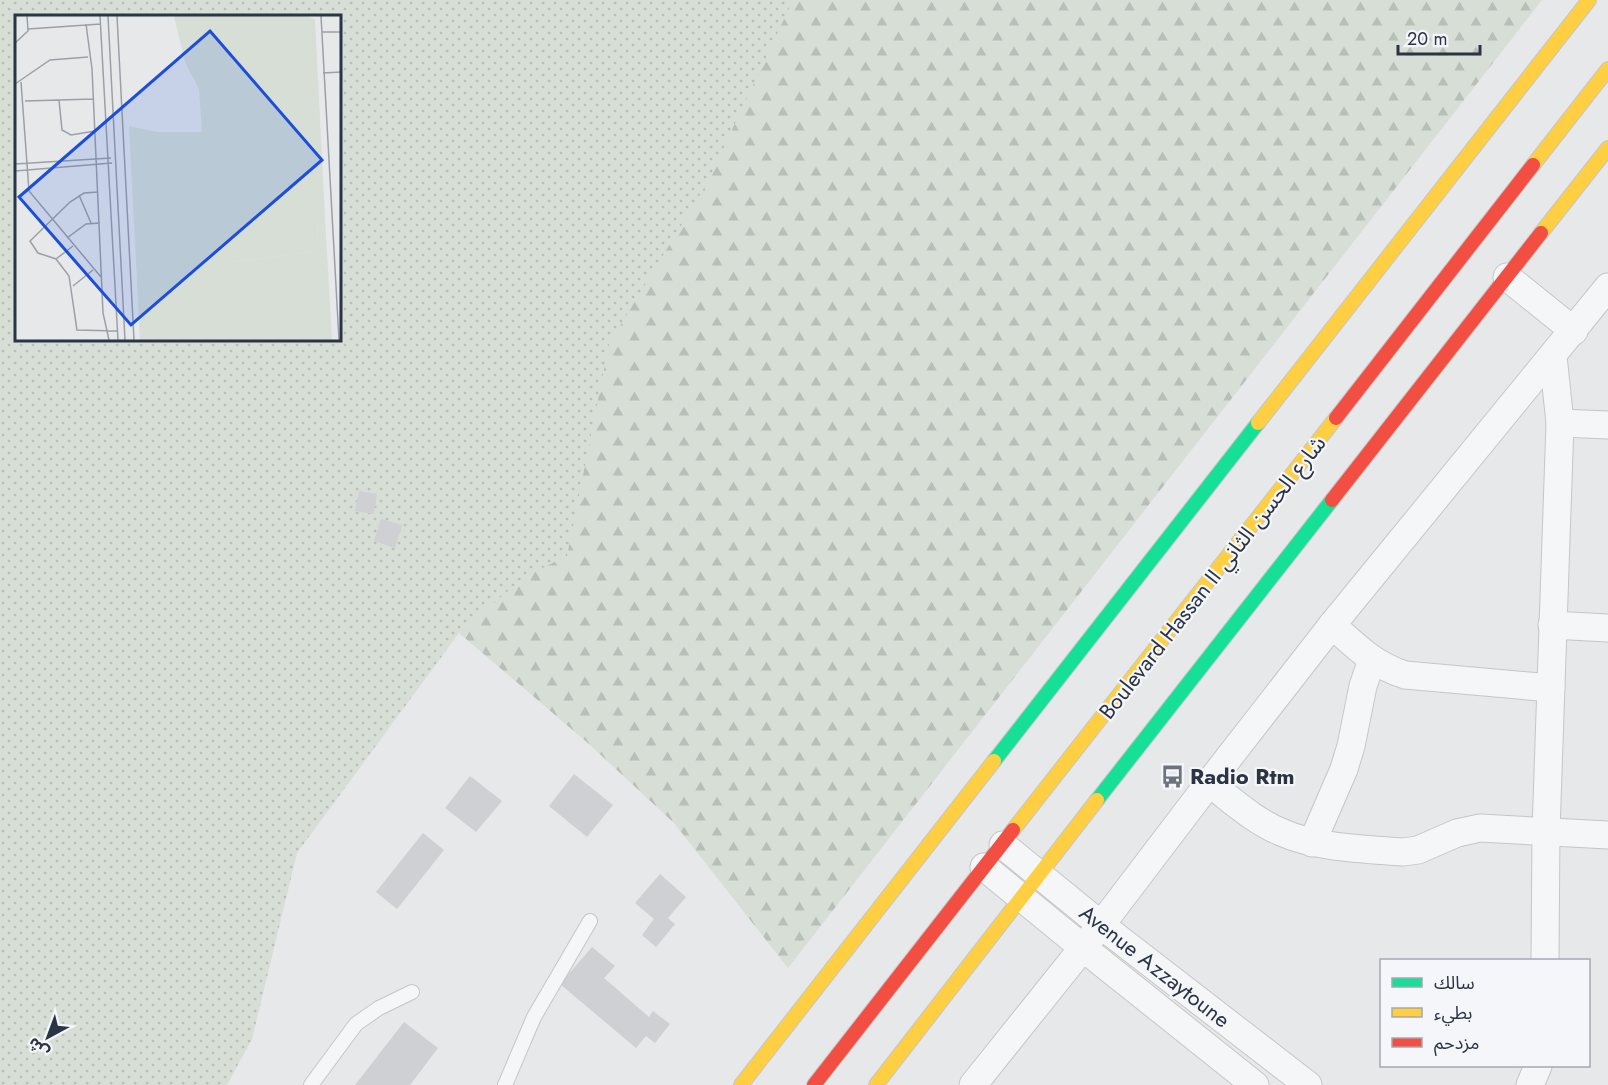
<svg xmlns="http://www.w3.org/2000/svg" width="1608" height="1085" font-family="Jost,'Noto Sans Arabic',sans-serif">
<defs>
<pattern id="grass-dots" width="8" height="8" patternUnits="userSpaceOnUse" patternTransform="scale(1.5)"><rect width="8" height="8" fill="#d6ded6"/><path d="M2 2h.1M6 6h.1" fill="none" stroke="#b8bfb9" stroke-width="1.8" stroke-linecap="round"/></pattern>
<pattern id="forest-firs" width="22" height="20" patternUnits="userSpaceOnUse" patternTransform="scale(1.5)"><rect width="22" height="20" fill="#d6ded6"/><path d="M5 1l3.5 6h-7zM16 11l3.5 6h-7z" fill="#b8bfb9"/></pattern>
</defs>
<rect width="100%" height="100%" fill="#e6e8ea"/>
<path fill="url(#grass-dots)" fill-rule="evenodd" d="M0,0h953l199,398 -626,178 -67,57 -162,220 -45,186 -25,46h-227zM16,16h323v323h-323z"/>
<polygon fill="url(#forest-firs)" points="793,0 1542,0 788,968 674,823 589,744 459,633 526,576 567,556 609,344 707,183"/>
<g fill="#ced0d3">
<polygon points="359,491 377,494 374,514 355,511"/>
<polygon points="381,519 402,525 395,548 374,541"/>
<polygon points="574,774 613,805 587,837 549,806"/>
<polygon points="470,776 502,801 476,832 445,808"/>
<polygon points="423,833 444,850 397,909 376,892"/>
<polygon points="660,874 686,897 668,918 675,924 656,947 642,935 654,919 635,903"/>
<polygon points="592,947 615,966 604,978 649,1017 653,1011 670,1024 655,1043 646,1036 636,1048 560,984"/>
<polygon points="404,1022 438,1048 410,1085 355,1085"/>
</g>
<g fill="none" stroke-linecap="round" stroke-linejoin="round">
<defs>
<g id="lane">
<polyline points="311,1085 356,1024 379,1008 412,992"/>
<polyline points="505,1085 534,1017 590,921"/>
</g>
<g id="street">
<polyline points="1507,277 1574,331"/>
<polyline points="1560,423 1608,425"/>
<path d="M1332,625c25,22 40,39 73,50l146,13"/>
<polyline points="1552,625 1608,628"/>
<path d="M1209,783c23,17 45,38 72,49 35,16 84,17 122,20l15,-2 39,-17 23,-5 128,7"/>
<polyline points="1312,843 1344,769 1351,746 1363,686 1372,660"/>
<polyline points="1003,845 1101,925 1308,1085"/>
<polyline points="984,867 1082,947 1255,1085"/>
<polyline points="1545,960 1546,831 1560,423 1553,356"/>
<polyline points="973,1085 1101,925 1209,783 1332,625 1608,287"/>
<polyline points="1530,1085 1538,1066"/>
</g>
<g id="fast">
<polyline points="994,761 1258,423"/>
<polyline points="1097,800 1332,500"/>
</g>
<g id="slow">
<polyline points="1533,165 1608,69"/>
<polyline points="1541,233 1608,148"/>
<polyline points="1258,423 1589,0"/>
<polyline points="1013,830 1336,418"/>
<polyline points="741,1085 994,761"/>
<polyline points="876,1085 1097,800"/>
</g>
<g id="jam">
<polyline points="1336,418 1533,165"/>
<polyline points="1332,500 1541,233"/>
<polyline points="814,1085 1013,830"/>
</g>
</defs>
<use href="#lane" stroke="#c4c6c8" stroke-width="16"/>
<use href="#street" stroke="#c4c6c8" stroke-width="29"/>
<use href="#fast" stroke="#c4c6c8" stroke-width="16"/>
<use href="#slow" stroke="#c4c6c8" stroke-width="16"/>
<use href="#jam" stroke="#c4c6c8" stroke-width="16"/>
<use href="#lane" stroke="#f5f6f7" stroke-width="14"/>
<use href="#street" stroke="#f5f6f7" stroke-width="27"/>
<use href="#fast" stroke="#16e098" stroke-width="14"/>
<use href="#slow" stroke="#ffcf43" stroke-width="14"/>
<use href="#jam" stroke="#f24e42" stroke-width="14"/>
</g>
<defs>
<symbol id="bus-bare" viewBox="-9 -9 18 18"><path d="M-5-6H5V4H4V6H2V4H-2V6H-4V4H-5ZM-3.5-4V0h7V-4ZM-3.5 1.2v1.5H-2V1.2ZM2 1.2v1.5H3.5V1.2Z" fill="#6c737f" stroke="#f4f6f9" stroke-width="2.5" paint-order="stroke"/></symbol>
</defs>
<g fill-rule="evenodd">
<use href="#bus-bare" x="1156" y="760" width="33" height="33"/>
</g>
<g text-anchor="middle" stroke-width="4.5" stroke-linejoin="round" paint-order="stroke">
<g font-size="22" fill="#2b3445" stroke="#f4f6f9">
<text transform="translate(1212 577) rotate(-52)" y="8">Boulevard Hassan II شارع الحسن الثاني</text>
<text transform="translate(1155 966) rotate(38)" y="8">Avenue Azzaytoune</text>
</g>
<g font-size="22" font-weight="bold" fill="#2b3445" stroke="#f4f6f9" text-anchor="start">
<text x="1190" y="784">Radio Rtm</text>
</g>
</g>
<g transform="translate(15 15)">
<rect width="326" height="326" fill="#e6e8ea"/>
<path d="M159,1h134l7,4 10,198 -7,-2 -1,35 -83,11 -89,-98 57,-32 -3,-43 -14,-27z" fill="#d6ded6"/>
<path d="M114,111l28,6h45l-5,20 17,30 20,80 83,-11 1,-36 7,3 7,122h-192z" fill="#d6ded6"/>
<path fill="none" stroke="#9ba0a8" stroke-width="1.5" d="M85,1l18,324M93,1l17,324M102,1l17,324M306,1l18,324M71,9l6,45 11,244 6,27M13,14l73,-5M307,17h19M0,28l13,-12 -1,-15M308,58l18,-1M6,67l8,109 72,86M0,69l35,-24 38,-3M44,85l3,30 9,5 24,-4M10,86l68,-2M0,149l96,-6M0,156l97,-8M83,177l-14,1 -14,9 -40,39 8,12 18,6 13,17 8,54 40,1M64,180l12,28M52,223l19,-14 14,-1M41,244l17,-13M58,271l20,-16"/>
<path fill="#1d4ed8" fill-opacity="0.15" stroke="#1d4ed8" stroke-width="3" d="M195,16l112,129 -191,165 -112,-128z"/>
<rect width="326" height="326" fill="none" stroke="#2b3445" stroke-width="3"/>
</g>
<rect x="1380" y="959" width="210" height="108" fill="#f4f6f9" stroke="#a4a8b1" stroke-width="1.5"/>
<rect x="1392" y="978" width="30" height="9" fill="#16e098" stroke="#a4a8b1" stroke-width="1.5"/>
<text x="1434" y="989" font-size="18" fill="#2b3445">سالك</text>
<rect x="1392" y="1008" width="30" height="9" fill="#ffcf43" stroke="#a4a8b1" stroke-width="1.5"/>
<text x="1434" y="1019" font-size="18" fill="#2b3445">بطيء</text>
<rect x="1392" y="1038" width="30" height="9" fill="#f24e42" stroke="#a4a8b1" stroke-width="1.5"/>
<text x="1434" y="1049" font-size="18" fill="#2b3445">مزدحم</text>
<g transform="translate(48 1037) rotate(221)" stroke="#f4f6f9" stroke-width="4.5" paint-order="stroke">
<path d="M0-4.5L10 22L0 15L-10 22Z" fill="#2b3445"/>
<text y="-9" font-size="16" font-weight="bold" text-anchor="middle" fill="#2b3445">ش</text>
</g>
<path d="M1398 45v9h82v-9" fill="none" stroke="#2b3445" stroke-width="3"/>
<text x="1407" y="45" font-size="18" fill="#2b3445" stroke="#f4f6f9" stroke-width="4.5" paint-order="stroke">20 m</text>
</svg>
